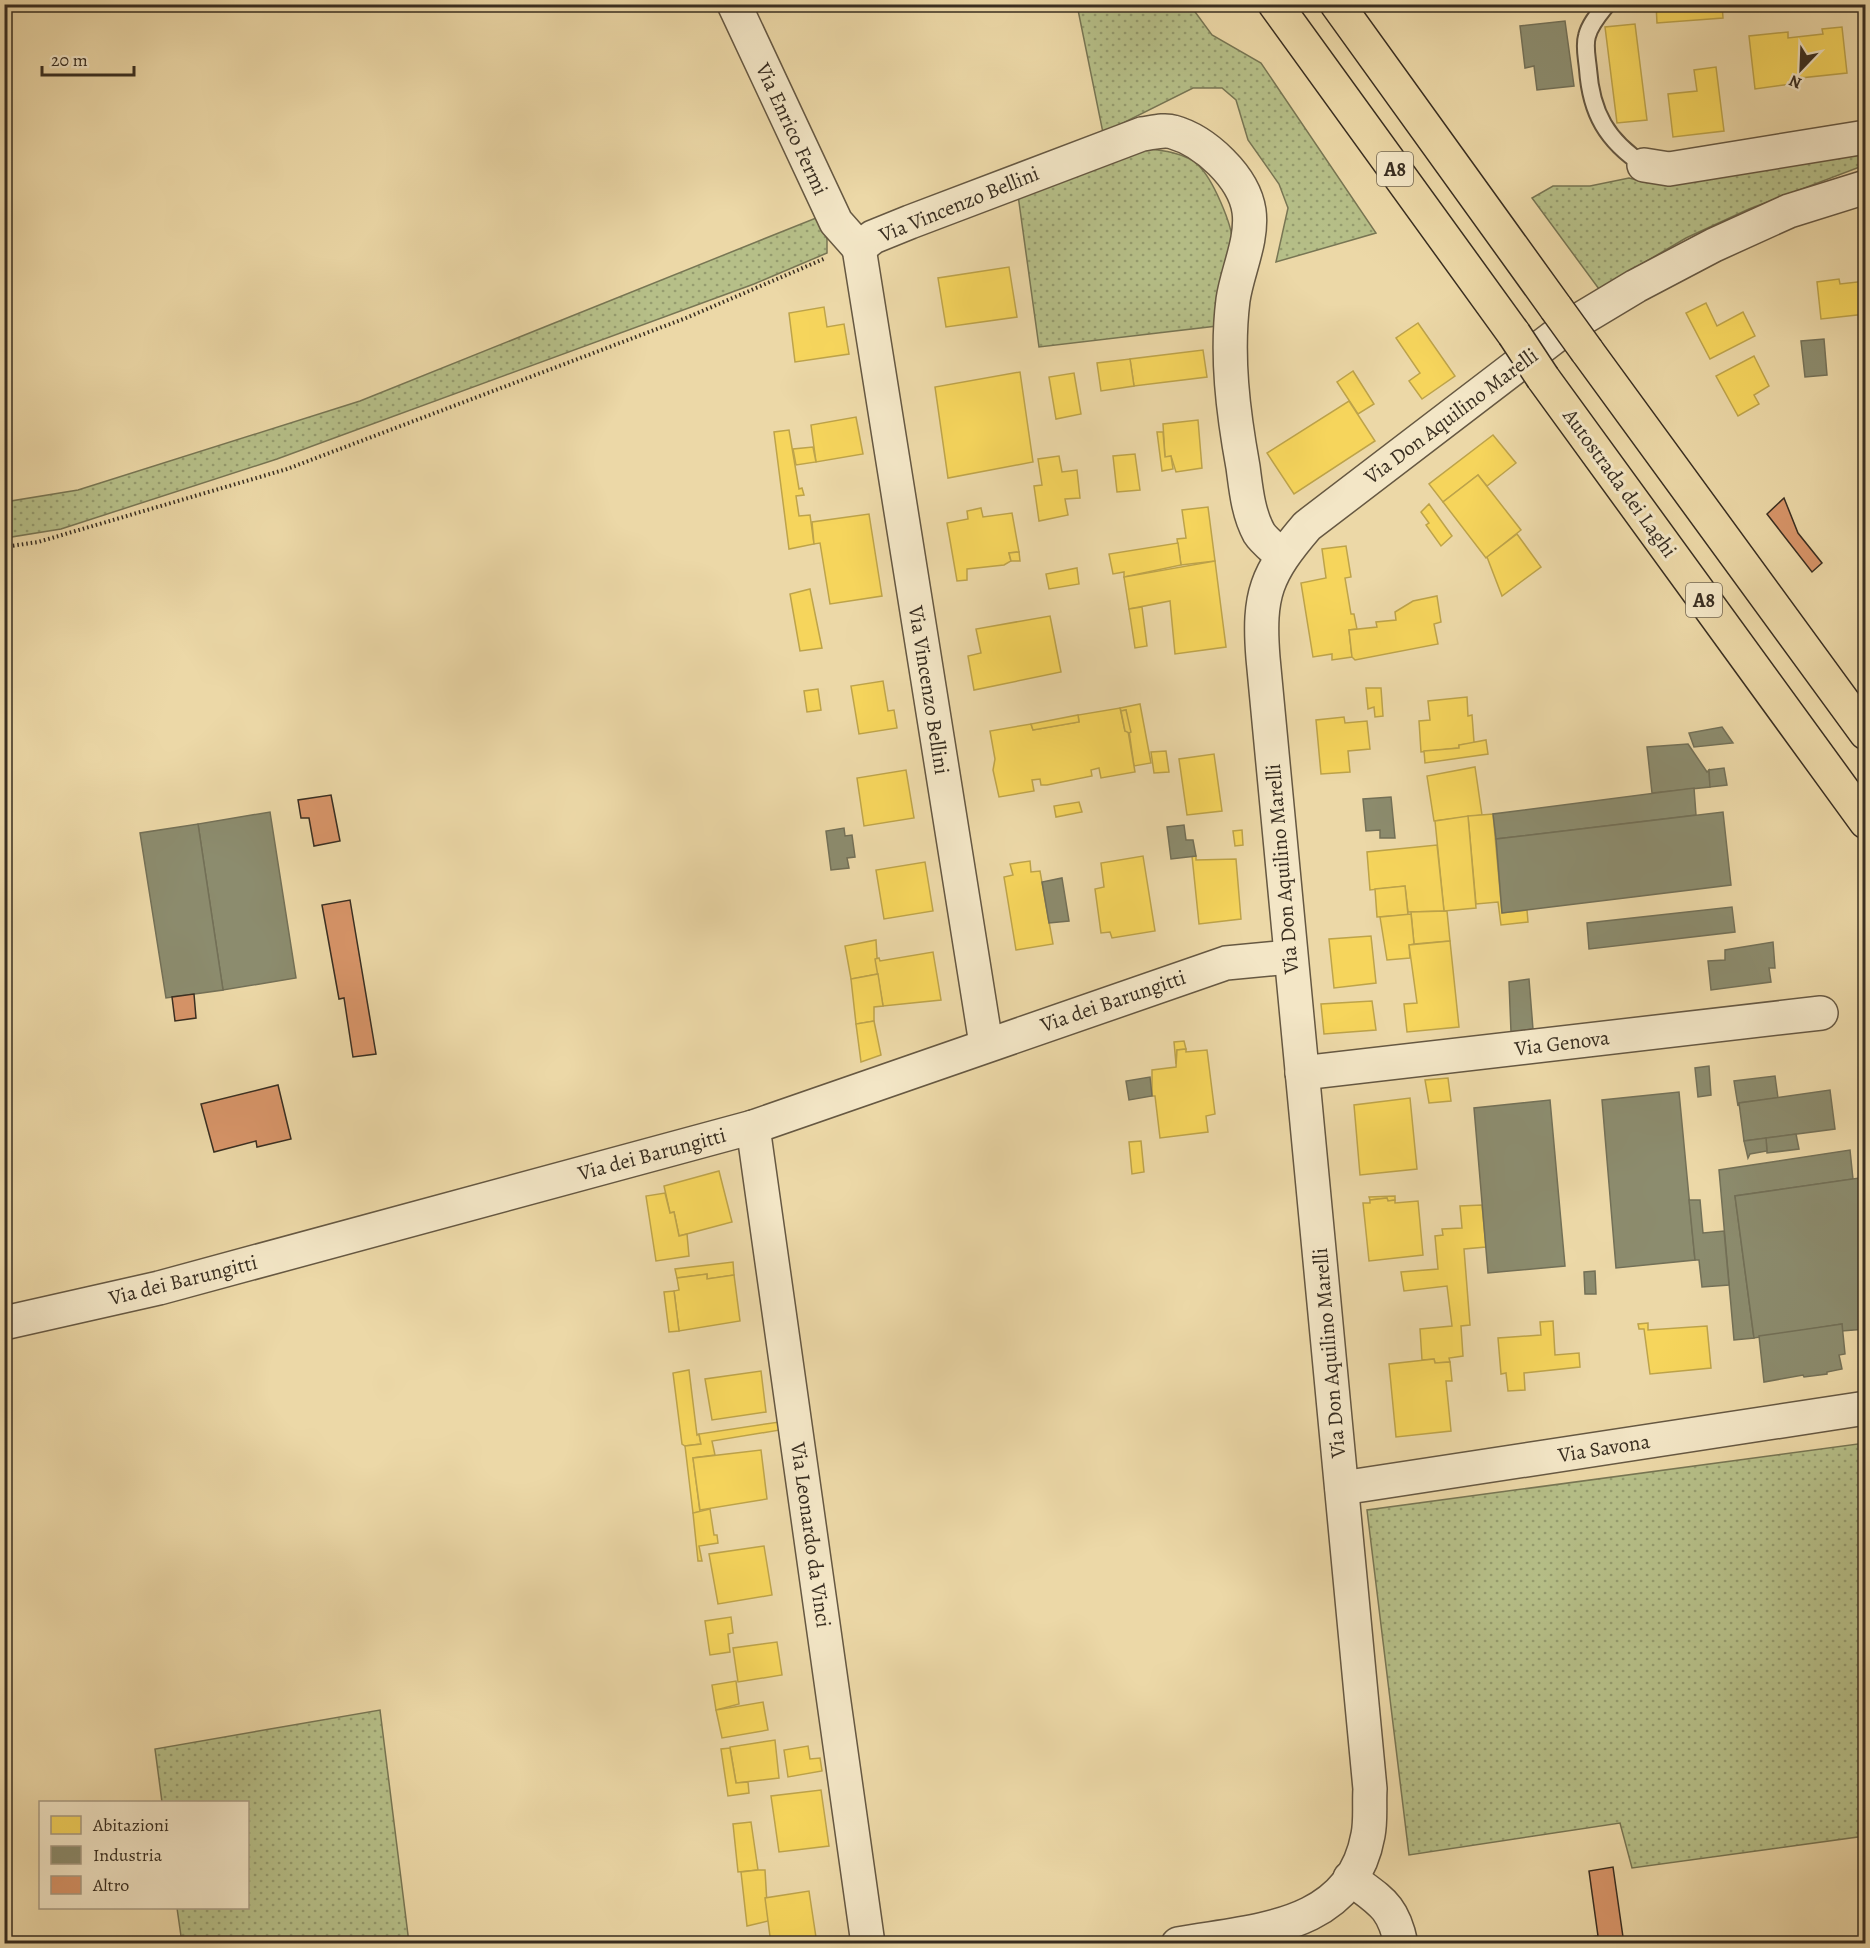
<svg xmlns="http://www.w3.org/2000/svg" width="1870" height="1948" font-family="Alegreya,serif">
<defs>
<pattern id="grass-dots" width="8" height="8" patternUnits="userSpaceOnUse" patternTransform="scale(1.5)"><rect width="8" height="8" fill="#b6bf88"/><path d="M2 2h.1M6 6h.1" fill="none" stroke="#959c6f" stroke-width="1.8" stroke-linecap="round"/></pattern>
</defs>
<rect width="100%" height="100%" fill="#ecd8a7"/>
<filter id="stains"><feTurbulence type="fractalNoise" baseFrequency=".00333" numOctaves="4"/><feColorMatrix values="0 0 0 0 .2 0 0 0 0 .09 0 0 0 0 .02 0 0 0 .5 -.17"/></filter>
<radialGradient id="worn" r=".72"><stop offset=".6" stop-color="#630" stop-opacity="0"/><stop offset="1" stop-color="#630" stop-opacity=".3"/></radialGradient>
<g fill="url(#grass-dots)" stroke="#787654" stroke-width="1.5">
<polygon points="1077,5 1190,5 1212,35 1261,63 1376,233 1276,262 1288,208 1279,184 1248,140 1236,100 1222,88 1193,88 1103,133"/>
<polygon points="1865,146 1865,165 1749,209 1686,238 1599,289 1532,198 1553,186 1590,186 1629,178 1645,182"/>
<path d="M1141,148c18,2 43,4 57,17 15,14 34,59 35,79 0,18 -12,61 -16,82l-178,21 -21,-152z"/>
<polygon points="821,216 827,239 827,253 754,284 277,459 61,529 5,538 5,502 78,490 360,401"/>
<polygon points="1865,1443 1865,1836 1632,1868 1620,1823 1409,1855 1367,1510"/>
<polygon points="380,1710 409,1943 182,1943 177,1908 248,1908 248,1802 162,1802 155,1749"/>
</g>
<g fill="#f6d55c" stroke="#bda34a" stroke-width="1.5">
<polygon points="1656,4 1722,4 1723,18 1657,23"/>
<polygon points="1635,24 1647,120 1617,123 1605,27"/>
<polygon points="1842,27 1847,73 1791,79 1791,84 1755,89 1749,36 1788,32 1788,38 1823,34 1822,29"/>
<polygon points="1716,67 1724,131 1673,137 1668,94 1697,91 1694,70"/>
<polygon points="1009,267 1017,317 946,327 938,278"/>
<polygon points="1839,279 1840,284 1866,281 1866,314 1821,319 1817,282"/>
<polygon points="1706,303 1717,326 1743,312 1755,336 1710,359 1686,313"/>
<polygon points="824,307 827,327 844,324 849,354 795,362 789,313"/>
<polygon points="1418,323 1455,376 1422,399 1409,381 1420,373 1396,338"/>
<polygon points="1203,350 1207,377 1134,386 1130,359"/>
<polygon points="1754,356 1769,386 1754,395 1759,404 1738,416 1716,376"/>
<polygon points="1130,359 1134,386 1101,391 1097,363"/>
<polygon points="1353,371 1374,404 1358,414 1337,382"/>
<polygon points="1020,372 1033,462 948,478 935,387"/>
<polygon points="1074,373 1081,414 1056,419 1049,377"/>
<polygon points="1349,401 1375,441 1294,494 1267,453"/>
<polygon points="856,417 863,454 816,462 811,425"/>
<polygon points="1198,420 1202,468 1176,472 1171,456 1165,457 1163,424"/>
<polygon points="789,430 799,489 802,488 804,495 796,496 799,516 810,515 814,544 789,549 774,432"/>
<polygon points="1157,432 1163,432 1165,457 1171,456 1173,469 1162,471"/>
<polygon points="1493,435 1516,463 1487,486 1478,475 1443,502 1429,484"/>
<polygon points="813,447 816,462 796,465 793,449"/>
<polygon points="1135,454 1140,490 1117,492 1113,456"/>
<polygon points="1059,456 1062,472 1077,470 1080,498 1065,499 1068,515 1039,521 1034,486 1042,485 1038,459"/>
<polygon points="1478,475 1521,530 1486,558 1443,502"/>
<polygon points="1429,504 1452,536 1441,546 1426,525 1429,523 1421,512"/>
<polygon points="1208,507 1215,561 1181,565 1177,539 1186,538 1182,510"/>
<polygon points="981,508 983,517 1012,513 1019,552 1009,553 1011,561 1004,565 967,569 967,580 957,581 947,523 968,519 967,511"/>
<polygon points="869,514 882,596 830,604 820,543 814,544 812,522"/>
<polygon points="1517,534 1541,567 1502,596 1487,557"/>
<polygon points="1178,543 1181,565 1124,577 1124,572 1113,574 1109,554"/>
<polygon points="1346,546 1351,577 1345,578 1351,614 1354,614 1357,629 1349,630 1352,657 1332,660 1332,654 1313,657 1301,583 1326,578 1322,549"/>
<polygon points="1019,552 1020,561 1011,561 1009,553"/>
<polygon points="1215,561 1226,647 1175,654 1170,601 1129,609 1124,577"/>
<polygon points="1077,568 1079,584 1049,589 1046,574"/>
<polygon points="810,589 822,648 800,651 790,594"/>
<polygon points="1437,596 1441,622 1434,624 1438,644 1355,660 1352,657 1349,630 1377,627 1376,622 1396,620 1395,612 1413,601"/>
<polygon points="1142,607 1147,646 1135,648 1129,609"/>
<polygon points="1050,616 1061,672 974,690 968,656 981,653 976,629"/>
<polygon points="883,681 888,711 894,710 897,728 859,734 851,686"/>
<polygon points="1366,688 1381,688 1383,716 1375,717 1374,707 1368,709"/>
<polygon points="818,689 821,710 807,712 804,691"/>
<polygon points="1467,697 1468,716 1472,715 1474,742 1477,743 1459,745 1459,748 1421,752 1419,721 1430,720 1428,701"/>
<polygon points="1140,704 1151,763 1134,766 1126,710 1121,711 1120,708"/>
<polygon points="1120,708 1125,731 1128,731 1135,772 1101,778 1099,768 1091,770 1092,776 1047,785 1041,785 1040,779 1032,780 1034,791 999,797 993,770 995,759 990,731 1031,724 1033,730 1079,722 1078,715"/>
<polygon points="1126,710 1131,732 1129,733 1125,731 1121,711"/>
<polygon points="1078,715 1079,722 1033,730 1031,724"/>
<polygon points="1344,717 1345,723 1367,721 1370,749 1348,751 1350,772 1321,774 1316,720"/>
<polygon points="1486,740 1488,754 1425,763 1424,751 1459,748 1459,745"/>
<polygon points="1166,751 1169,772 1154,773 1151,752"/>
<polygon points="1214,754 1222,811 1187,815 1179,759"/>
<polygon points="1475,767 1482,815 1434,821 1427,776"/>
<polygon points="906,770 914,818 864,826 857,778"/>
<polygon points="1079,802 1082,812 1056,817 1054,806"/>
<polygon points="1493,814 1502,913 1527,910 1528,922 1501,925 1498,902 1476,904 1468,816"/>
<polygon points="1468,816 1476,908 1444,911 1435,821"/>
<polygon points="1242,830 1243,845 1235,846 1233,831"/>
<polygon points="1437,845 1444,911 1408,912 1405,886 1370,890 1367,852"/>
<polygon points="1143,856 1155,931 1112,938 1110,932 1101,933 1095,889 1104,887 1101,863"/>
<polygon points="1192,856 1196,856 1196,860 1236,859 1241,919 1199,924"/>
<polygon points="1030,861 1031,872 1040,871 1053,944 1016,950 1004,877 1013,875 1010,864"/>
<polygon points="925,862 933,911 884,919 876,870"/>
<polygon points="1405,886 1408,915 1377,917 1375,889"/>
<polygon points="1447,911 1450,941 1414,944 1411,912"/>
<polygon points="1411,914 1414,944 1409,945 1410,958 1387,960 1380,917"/>
<polygon points="1371,936 1376,983 1334,988 1329,939"/>
<polygon points="876,940 878,974 851,979 845,946"/>
<polygon points="1450,941 1459,1027 1407,1032 1404,1004 1417,1003 1409,945"/>
<polygon points="933,952 941,1000 883,1006 875,959 879,958 880,961"/>
<polygon points="878,974 883,1006 874,1007 874,1021 856,1024 851,979"/>
<polygon points="1372,1001 1376,1030 1324,1034 1321,1004"/>
<polygon points="874,1021 881,1055 861,1062 856,1024"/>
<polygon points="1184,1041 1186,1049 1177,1050 1176,1064 1174,1042"/>
<polygon points="1186,1049 1186,1052 1207,1050 1215,1114 1206,1116 1208,1132 1160,1138 1155,1096 1152,1096 1152,1070 1176,1067 1177,1050"/>
<polygon points="1448,1078 1451,1101 1429,1103 1425,1080"/>
<polygon points="1410,1098 1417,1169 1360,1175 1354,1105"/>
<polygon points="1141,1141 1144,1172 1132,1174 1129,1142"/>
<polygon points="719,1171 732,1222 679,1236 674,1212 670,1213 664,1186"/>
<polygon points="665,1193 670,1213 674,1212 679,1236 687,1234 689,1256 656,1261 646,1196"/>
<polygon points="1395,1196 1395,1200 1388,1201 1387,1198 1370,1200 1369,1197"/>
<polygon points="1387,1198 1388,1201 1395,1200 1395,1203 1418,1201 1423,1255 1369,1261 1363,1203 1370,1203 1370,1200"/>
<polygon points="1482,1205 1486,1247 1464,1249 1470,1325 1461,1326 1463,1356 1449,1358 1450,1362 1435,1363 1434,1359 1422,1360 1420,1329 1452,1326 1447,1286 1404,1291 1401,1272 1438,1269 1435,1236 1443,1235 1442,1229 1462,1228 1460,1206"/>
<polygon points="733,1262 734,1275 707,1279 707,1274 677,1278 675,1269"/>
<polygon points="707,1274 707,1279 734,1275 740,1321 679,1331 674,1291 679,1290 677,1278"/>
<polygon points="674,1291 679,1331 669,1332 664,1292"/>
<polygon points="1553,1321 1555,1355 1579,1353 1580,1367 1524,1373 1525,1390 1508,1391 1506,1373 1501,1374 1498,1338 1541,1335 1540,1322"/>
<polygon points="1648,1323 1648,1330 1707,1326 1711,1368 1650,1374 1644,1329 1639,1329 1638,1324"/>
<polygon points="1434,1359 1435,1363 1450,1362 1452,1381 1446,1381 1451,1431 1396,1437 1389,1364"/>
<polygon points="689,1370 697,1435 699,1434 701,1444 685,1446 682,1444 673,1373"/>
<polygon points="761,1371 766,1412 712,1420 705,1379"/>
<polygon points="779,1422 780,1430 712,1441 715,1455 693,1458 700,1512 693,1513 685,1446 701,1444 699,1434"/>
<polygon points="761,1450 767,1499 700,1510 693,1458"/>
<polygon points="710,1509 714,1535 717,1535 718,1543 699,1546 702,1561 698,1561 693,1513"/>
<polygon points="764,1546 772,1595 718,1604 709,1554"/>
<polygon points="731,1617 733,1633 728,1634 730,1652 710,1655 705,1621"/>
<polygon points="777,1642 782,1675 738,1682 733,1648"/>
<polygon points="736,1681 739,1704 716,1710 712,1685"/>
<polygon points="763,1702 768,1730 722,1738 716,1710"/>
<polygon points="775,1740 779,1778 736,1783 730,1747"/>
<polygon points="808,1746 810,1759 820,1758 822,1771 788,1777 784,1750"/>
<polygon points="730,1748 736,1783 748,1782 749,1793 728,1796 721,1749"/>
<polygon points="821,1790 829,1846 779,1852 771,1796"/>
<polygon points="751,1822 758,1870 738,1872 733,1824"/>
<polygon points="758,1870 765,1870 768,1921 747,1926 741,1872"/>
<polygon points="809,1891 817,1944 771,1944 765,1898"/>
</g>
<g fill="#8c8c6e" stroke="#737057" stroke-width="1.5">
<polygon points="1565,21 1574,86 1537,90 1534,66 1525,68 1520,26"/>
<polygon points="1824,339 1827,375 1805,377 1801,341"/>
<polygon points="1722,727 1733,743 1694,747 1689,733"/>
<polygon points="1688,744 1707,772 1709,770 1710,787 1652,793 1647,747"/>
<polygon points="1724,768 1727,785 1710,787 1709,770"/>
<polygon points="1694,788 1696,815 1496,839 1493,814"/>
<polygon points="1391,797 1395,838 1380,838 1380,830 1366,831 1363,799"/>
<polygon points="270,812 296,978 223,990 198,824"/>
<polygon points="1723,812 1731,885 1502,913 1496,839"/>
<polygon points="198,824 223,990 166,998 140,833"/>
<polygon points="1184,825 1186,840 1193,840 1196,856 1171,859 1167,827"/>
<polygon points="844,828 845,836 852,835 855,857 847,858 849,868 831,870 826,831"/>
<polygon points="1062,878 1069,921 1049,923 1042,882"/>
<polygon points="1732,907 1735,932 1589,949 1587,923"/>
<polygon points="1773,942 1775,968 1769,968 1771,982 1711,990 1708,961 1725,960 1725,950"/>
<polygon points="1529,979 1533,1029 1511,1032 1509,982"/>
<polygon points="1709,1066 1711,1095 1698,1097 1695,1068"/>
<polygon points="1775,1076 1778,1098 1739,1103 1738,1106 1734,1081"/>
<polygon points="1150,1077 1152,1096 1129,1100 1126,1081"/>
<polygon points="1830,1090 1835,1129 1744,1141 1739,1103"/>
<polygon points="1679,1092 1695,1260 1616,1268 1602,1100"/>
<polygon points="1550,1100 1565,1266 1488,1273 1474,1108"/>
<polygon points="1796,1134 1799,1149 1767,1153 1766,1138"/>
<polygon points="1766,1138 1767,1151 1750,1154 1748,1158 1744,1141"/>
<polygon points="1850,1150 1853,1179 1735,1196 1754,1338 1734,1340 1719,1170"/>
<polygon points="1866,1177 1866,1329 1842,1331 1842,1324 1754,1338 1735,1196"/>
<polygon points="1689,1200 1700,1200 1703,1233 1724,1231 1729,1285 1702,1287 1699,1260 1695,1260"/>
<polygon points="1595,1271 1596,1294 1585,1294 1584,1272"/>
<polygon points="1842,1324 1845,1354 1839,1355 1842,1369 1827,1372 1827,1374 1804,1377 1803,1375 1764,1382 1759,1336"/>
</g>
<g fill="#d89569" stroke="#392e21" stroke-width="1.5">
<polygon points="1784,498 1798,533 1822,563 1812,572 1767,514"/>
<polygon points="331,795 340,841 314,846 309,818 301,818 298,800"/>
<polygon points="350,900 376,1054 353,1057 344,998 339,999 322,905"/>
<polygon points="194,994 196,1018 175,1021 172,997"/>
<polygon points="278,1085 291,1139 257,1147 256,1141 214,1152 201,1104"/>
<polygon points="1613,1867 1624,1944 1562,1944 1562,1941 1598,1936 1589,1871"/>
</g>
<g fill="none" stroke-linecap="round" stroke-linejoin="round">
<defs>
<path id="service" d="M1607,4c-8,10 -17,20 -20,32 -3,10 0,22 1,33 3,44 19,72 56,96"/>
<g id="minor">
<polyline points="734,4 836,222 859,248"/>
<polyline points="1644,165 1669,169 1866,137"/>
<path d="M859,248l14,-11 37,-15 232,-88c9,-1 22,-5 31,-2 32,9 71,45 76,79 4,29 -12,61 -16,89 -7,56 0,112 10,167 3,22 5,46 16,66 5,8 16,16 23,23"/>
<polyline points="859,248 986,1044"/>
<polyline points="1302,1073 1821,1013"/>
<polyline points="753,1127 868,1944"/>
<polyline points="4,1323 159,1288 753,1127 1226,963 1290,957"/>
<polyline points="1342,1488 1866,1408"/>
<path d="M1350,1878c30,23 43,27 51,66"/>
</g>
<path id="tertiary" d="M1178,1944c76,-14 173,-14 190,-109 3,-15 1,-31 2,-46l-107,-1131c-5,-64 3,-84 44,-132l259,-198 70,-42 78,-41 75,-34 77,-24"/>
<g id="motorway">
<polyline points="1275,4 1514,334"/>
<polyline points="1337,4 1556,308"/>
<polyline points="1587,351 1866,733"/>
<polyline points="1543,378 1866,822"/>
</g>
</defs>
<use href="#service" stroke="#665842" stroke-width="20"/>
<use href="#minor" stroke="#665842" stroke-width="36"/>
<use href="#tertiary" stroke="#665842" stroke-width="36"/>
<use href="#motorway" stroke="#392e21" stroke-width="36"/>
<polyline stroke="#392e21" stroke-width="4" stroke-dasharray="1.5 3" stroke-linecap="butt" points="4,547 38,542 287,469 686,318 826,258"/>
<use href="#service" stroke="#f3e6c6" stroke-width="16"/>
<use href="#minor" stroke="#f3e6c6" stroke-width="33"/>
<use href="#tertiary" stroke="#f3e6c6" stroke-width="33"/>
<use href="#motorway" stroke="#ecd8a7" stroke-width="33"/>
<defs>
<g id="motorway-bridge">
<polyline points="1556,308 1587,351"/>
<polyline points="1514,334 1543,378"/>
</g>
</defs>
<use href="#motorway-bridge" stroke="#392e21" stroke-width="36" stroke-linecap="butt"/>
<use href="#motorway-bridge" stroke="#ecd8a7" stroke-width="33"/>
</g>
<g text-anchor="middle" stroke-width="6" stroke-linejoin="round" paint-order="stroke">
<g fill="#f3e6c6" stroke="#716552" stroke-width="1.5">
<rect x="1377" y="152" width="36" height="34" rx="4.5"/>
<rect x="1686" y="583" width="36" height="34" rx="4.5"/>
</g>
<g font-size="20" font-weight="bold" fill="#392e21">
<text x="1395" y="176">A8</text>
<text x="1704" y="607">A8</text>
</g>
<g font-size="21" fill="#392e21" stroke="#f3e6c6">
<text transform="translate(792 129) rotate(65)" y="7">Via Enrico Fermi</text>
<text transform="translate(959 204) rotate(-22)" y="7">Via Vincenzo Bellini</text>
<text transform="translate(1451 416) rotate(-37)" y="7">Via Don Aquilino Marelli</text>
<text transform="translate(1620 483) rotate(54)" y="7">Autostrada dei Laghi</text>
<text transform="translate(929 690) rotate(81)" y="7">Via Vincenzo Bellini</text>
<text transform="translate(1282 869) rotate(-95)" y="7">Via Don Aquilino Marelli</text>
<text transform="translate(1113 1001) rotate(-19)" y="7">Via dei Barungitti</text>
<text transform="translate(1562 1043) rotate(-7)" y="7">Via Genova</text>
<text transform="translate(652 1154) rotate(-15)" y="7">Via dei Barungitti</text>
<text transform="translate(183 1280) rotate(-14)" y="7">Via dei Barungitti</text>
<text transform="translate(1329 1353) rotate(-95)" y="7">Via Don Aquilino Marelli</text>
<text transform="translate(1604 1448) rotate(-9)" y="7">Via Savona</text>
<text transform="translate(811 1535) rotate(82)" y="7">Via Leonardo da Vinci</text>
</g>
</g>
<rect width="1870" height="1948" fill="none" stroke="#ecd8a7" stroke-width="24"/>
<rect x="6" y="6" width="1858" height="1936" fill="none" stroke="#392e21" stroke-width="3"/>
<rect x="12" y="12" width="1846" height="1924" fill="none" stroke="#392e21" stroke-width="1.5"/>
<rect x="39" y="1801" width="210" height="108" fill="#f3e6c6" stroke="#a99c84" stroke-width="1.5"/>
<rect x="51" y="1816" width="30" height="18" fill="#f6d55c" stroke="#a99c84" stroke-width="1.5"/>
<text x="93" y="1831" font-size="18" fill="#392e21">Abitazioni</text>
<rect x="51" y="1846" width="30" height="18" fill="#8c8c6e" stroke="#a99c84" stroke-width="1.5"/>
<text x="93" y="1861" font-size="18" fill="#392e21">Industria</text>
<rect x="51" y="1876" width="30" height="18" fill="#d89569" stroke="#a99c84" stroke-width="1.5"/>
<text x="93" y="1891" font-size="18" fill="#392e21">Altro</text>
<g transform="translate(1801 69) rotate(203)" stroke="#f3e6c6" stroke-width="4.5" paint-order="stroke">
<path d="M0-4.5L10 22L0 15L-10 22Z" fill="#392e21"/>
<text y="-9" font-size="16" font-weight="bold" text-anchor="middle" fill="#392e21">N</text>
</g>
<path d="M42 66v9h92v-9" fill="none" stroke="#392e21" stroke-width="3"/>
<text x="51" y="66" font-size="18" fill="#392e21" stroke="#f3e6c6" stroke-width="4.5" paint-order="stroke">20 m</text>
<rect width="100%" height="100%" filter="url(#stains)"/>
<rect width="100%" height="100%" fill="url(#worn)"/>
</svg>
